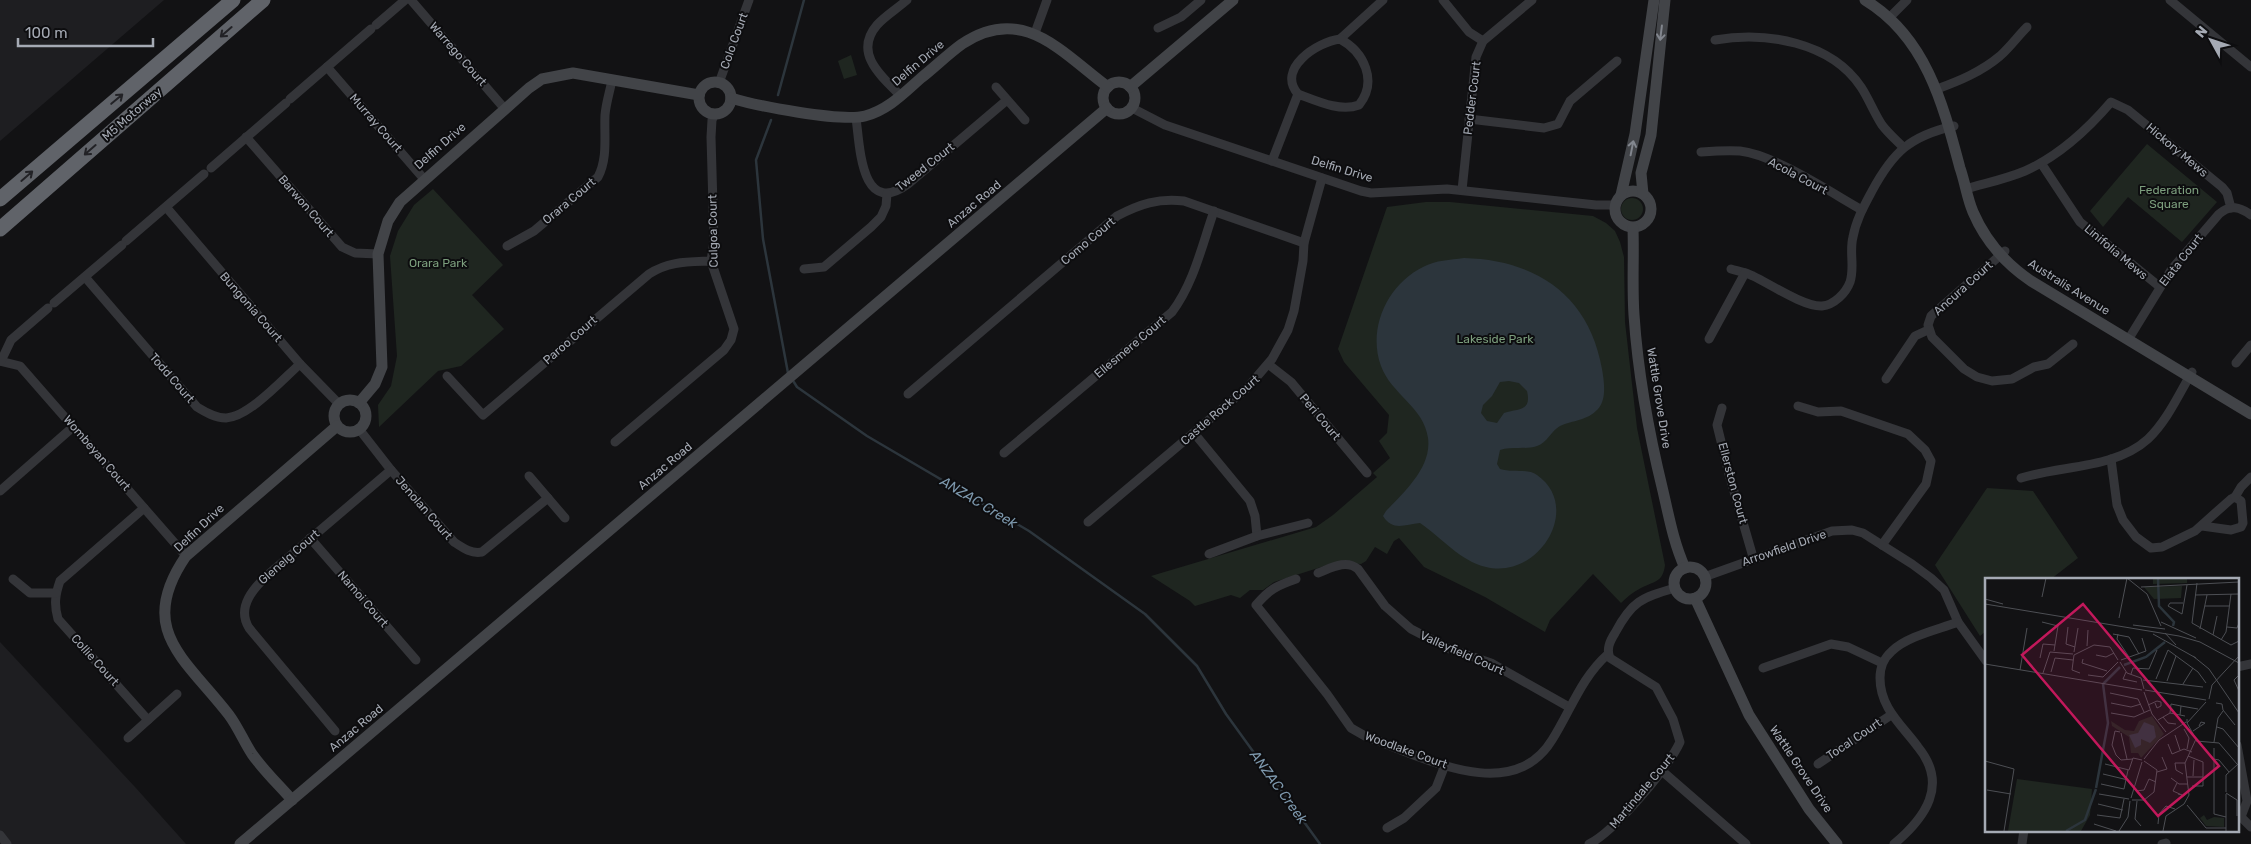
<svg xmlns="http://www.w3.org/2000/svg" width="2251" height="844" font-family="Rubik,sans-serif">
<rect width="100%" height="100%" fill="#121214"/>
<g fill="#1e1e21">
<polygon points="0,0 164,0 0,141"/>
<polygon points="0,642 135,787 186,844 0,844"/>
</g>
<g fill="#1f2620">
<polygon points="851,55 857,75 844,79 838,61"/>
<polygon points="2147,144 2217,202 2182,242 2128,197 2103,227 2090,211"/>
<polygon points="433,189 503,265 472,295 504,329 461,366 438,371 379,427 378,405 391,386 397,356 390,256 398,231 414,205"/>
<circle cx="1632" cy="209" r="11"/>
<path d="M1426,202h24l143,14 13,7 9,8 5,11 4,15 1,65 12,106 28,137c-2,17 -10,16 -24,23 -8,4 -14,9 -20,15l-28,-29 -43,46 -5,12 -60,-35 -61,-30 -25,-29 -5,3 -7,13 -12,-7 -9,14 -5,3 -27,-1 -60,19 -11,8h-13l-10,8 -9,-3 -36,11 -5,-5 -39,-25 165,-49 17,-12 44,-38 -4,-4 17,-15 -11,-17 8,-8 2,-18 -45,-53 -6,-13 49,-142z"/>
<polygon points="1987,488 2033,491 2078,558 2051,579 1986,579 1986,631 1980,636 1935,565"/>
</g>
<path fill="#2c353c" fill-rule="evenodd" d="M1464,258c72,2 125,37 138,111 2,12 5,30 -4,40 -11,12 -25,11 -38,17 -9,5 -13,17 -23,20 -12,4 -25,0 -37,4l-3,14 3,5c12,4 27,-1 37,6 46,32 2,105 -51,92 -26,-6 -45,-30 -66,-44 -15,1 -27,9 -37,-7l3,-5c18,-19 46,-44 42,-73 -4,-31 -37,-44 -47,-72 -14,-38 7,-82 42,-99 13,-7 27,-7 41,-9zM1509,381l10,2 8,8c5,21 -9,17 -23,22l-7,10 -10,-2 -6,-8 2,-8 9,-9 8,-14z"/>
<g fill="none" stroke-linecap="round" stroke-linejoin="round">
<g stroke="#2c353c" stroke-width="2.5">
<polyline points="778,95 804,0"/>
<polyline points="771,120 756,160 763,239 788,373"/>
<polyline points="792,379 797,387 867,436 1029,531 1145,614 1197,666 1226,714 1320,844"/>
</g>
<g stroke="#343539" stroke-width="9">
<polyline points="411,0 504,108"/>
<polyline points="1443,0 1469,32 1483,41"/>
<polyline points="2170,0 2251,67"/>
<polyline points="1889,18 1907,0"/>
<polyline points="376,25 405,0"/>
<polyline points="1158,28 1181,17 1201,0"/>
<polyline points="1035,33 1047,0"/>
<polyline points="1340,39 1383,0"/>
<path d="M1715,40c51,-9 116,2 146,47 8,12 13,26 21,38 6,8 14,15 21,22"/>
<polyline points="327,67 424,179"/>
<polyline points="719,83 749,0"/>
<polyline points="996,87 1025,120"/>
<path d="M1937,89c22,-8 44,-17 63,-33 10,-9 18,-20 27,-29"/>
<path d="M901,96c-20,-20 -48,-43 -24,-71 8,-9 21,-17 30,-25"/>
<polyline points="290,99 371,29"/>
<polyline points="1132,108 1165,125 1361,191 1371,193 1447,189 1596,205 1615,205"/>
<path d="M856,118c4,29 5,100 52,66l99,-84"/>
<polyline points="1469,119 1544,128 1558,124 1570,101 1617,61"/>
<polyline points="246,137 342,247 355,253 378,254"/>
<path d="M1701,152c13,-1 26,-2 39,-1 35,4 90,41 122,59"/>
<path d="M1272,161l26,-67c-22,-25 19,-52 42,-55 24,13 38,42 19,66 -19,7 -42,-4 -61,-11"/>
<polyline points="2041,163 2080,222 2160,287"/>
<polyline points="211,168 286,103"/>
<path d="M1966,189c20,-6 40,-10 59,-18 34,-15 62,-41 86,-69l17,8 94,77 5,6 4,15"/>
<polyline points="1462,190 1476,57 1483,41 1532,0"/>
<polyline points="166,207 300,364 339,404"/>
<polyline points="126,241 204,174"/>
<path d="M507,246l27,-15 64,-54c10,-19 6,-41 7,-62 1,-12 5,-24 7,-35"/>
<polyline points="2005,251 1931,316 1928,325 1932,337 1964,369 1977,377 1992,381 2012,379 2034,367 2048,364 2073,344"/>
<polyline points="804,269 824,267 871,227 881,217 886,206 887,194"/>
<path d="M1731,269c7,2 15,3 22,7 17,8 51,31 69,30 12,-1 24,-13 28,-24 5,-15 -1,-30 3,-45 3,-17 11,-31 19,-46 21,-39 38,-55 82,-65"/>
<path d="M85,277l112,130c8,5 18,11 29,11 23,-1 57,-39 74,-54"/>
<polyline points="54,303 122,245"/>
<polyline points="1709,339 1745,273"/>
<path d="M2128,340l43,-70 48,-56c11,-10 21,-7 32,1"/>
<polyline points="0,361 20,366 27,374 186,556"/>
<polyline points="1,361 11,340 48,308"/>
<polyline points="2236,363 2251,345"/>
<polyline points="1268,364 1291,382 1367,473"/>
<path d="M447,376l36,39 166,-141c20,-13 39,-12 62,-13"/>
<polyline points="1886,379 1915,336 1928,330"/>
<path d="M908,394l209,-178c23,-12 41,-18 67,-15l120,42"/>
<polyline points="1798,406 1818,412 1841,411 1908,434 1925,450 1931,461 1926,484 1882,545"/>
<polyline points="1722,408 1717,425 1729,474 1753,557"/>
<path d="M359,429l32,41 63,72c9,6 17,12 28,10l66,-54"/>
<polyline points="1194,433 1250,501 1255,516 1257,536"/>
<polyline points="615,442 724,350 731,340 734,329 711,261 714,241 711,137 712,120 715,114"/>
<path d="M1004,453l168,-141c22,-29 30,-67 42,-101"/>
<polyline points="2111,459 2117,505 2123,520 2136,537 2151,548 2162,547 2195,531 2231,499 2235,497 2241,501 2243,523 2241,527 2231,530 2202,526"/>
<polyline points="529,476 565,518"/>
<path d="M2021,478c41,-13 94,-9 127,-39 19,-18 31,-45 44,-67"/>
<polyline points="0,491 73,427"/>
<polyline points="2235,497 2241,487 2251,477"/>
<path d="M144,508l-84,73c-5,14 -6,24 -2,38l90,101"/>
<polyline points="1088,522 1248,387 1272,359 1288,330 1294,311 1303,261 1304,243 1322,178"/>
<polyline points="310,538 416,660"/>
<polyline points="1209,554 1257,536 1308,523"/>
<path d="M1318,573c13,-5 28,-14 40,-4l27,37 26,23 39,20 41,14 78,44"/>
<polyline points="1704,577 1832,531 1852,530 1863,533 1912,564 1931,578 1944,590 1958,622 1986,661"/>
<polyline points="13,579 30,593 56,593"/>
<path d="M1296,579c-20,7 -26,10 -40,26l71,89 24,34 14,8c54,19 146,71 187,4 19,-30 29,-62 56,-86"/>
<polyline points="2237,667 2251,664"/>
<polyline points="1763,668 1831,644 1848,647 1882,663"/>
<path d="M335,731l-86,-103c-13,-21 5,-41 21,-55l121,-103"/>
<polyline points="128,738 177,694"/>
<polyline points="2237,745 2247,801 2241,817 2251,827"/>
<polyline points="1818,764 1891,715"/>
<polyline points="1662,771 1746,844"/>
<polyline points="1387,828 1404,818 1436,788 1445,765"/>
<polyline points="0,835 7,844"/>
<path d="M1589,844c26,-13 79,-76 91,-102l-7,-23 -17,-32 -46,-29c-4,-9 0,-17 5,-25 17,-32 26,-35 60,-45"/>
<path d="M1894,844c31,-26 55,-59 24,-97 -16,-22 -38,-39 -38,-69 0,-11 3,-19 12,-27 16,-15 45,-21 66,-29"/>
<polyline points="2022,844 2024,830"/>
<polyline points="2162,844 2166,843"/>
</g>
<g stroke="#424448" stroke-width="11">
<path d="M1865,0c61,37 78,104 95,168 5,14 7,30 13,44 12,28 33,52 58,69l220,133"/>
<circle cx="1119" cy="98" r="16"/>
<circle cx="715" cy="98" r="16"/>
<polyline points="1130,87 1233,0"/>
<path d="M731,98c26,8 109,24 134,18 23,-6 39,-23 56,-38 14,-11 27,-24 41,-34 61,-41 100,9 146,43"/>
<circle cx="1633" cy="209" r="18"/>
<polyline points="1643,194 1641,173 1651,135 1665,0"/>
<polyline points="1621,195 1635,134 1654,0"/>
<path d="M1633,228c1,29 -1,58 1,87 4,60 15,119 29,176 6,26 11,53 22,77"/>
<circle cx="350" cy="416" r="16"/>
<polyline points="359,403 375,384 382,367 378,254 388,221 400,202 529,88 542,79 573,73 699,95"/>
<circle cx="1690" cy="583" r="16"/>
<polyline points="1695,598 1749,715 1809,809 1837,844"/>
<path d="M292,800c-13,-15 -28,-29 -40,-46 -8,-12 -14,-27 -23,-39 -43,-56 -94,-85 -43,-159l151,-130"/>
<polyline points="240,844 1107,108"/>
</g>
<g stroke="#606369" stroke-width="15">
<polyline points="0,199 233,0"/>
<polyline points="0,229 263,0"/>
</g>
</g>
<defs><path id="oneway-shaft" d="M-6 0H5M1.5-3L5.5 0L1.5 3" fill="none" stroke-width="1.6" stroke-linecap="round" stroke-linejoin="round" transform="scale(1.25)"/></defs>
<g stroke="#222226">
<use href="#oneway-shaft" transform="translate(226 32) rotate(139)"/>
<use href="#oneway-shaft" transform="translate(117 99) rotate(-40)"/>
<use href="#oneway-shaft" transform="translate(90 150) rotate(139)"/>
<use href="#oneway-shaft" transform="translate(27 176) rotate(-41)"/>
</g>
<g stroke="#82868e">
<use href="#oneway-shaft" transform="translate(1661 33) rotate(97)"/>
<use href="#oneway-shaft" transform="translate(1632 148) rotate(-79)"/>
</g>
<g text-anchor="middle" stroke-width="4" stroke-linejoin="round" paint-order="stroke">
<g font-size="12" fill="#a5aab4" stroke="#0d0d0f">
<text transform="translate(734 41) rotate(-70)" y="4">Colo Court</text>
<text transform="translate(458 54) rotate(49)" y="4">Warrego Court</text>
<text transform="translate(918 63) rotate(-40)" y="4">Delfin Drive</text>
<text transform="translate(1472 98) rotate(-83)" y="4">Pedder Court</text>
<text transform="translate(132 114) rotate(-41)" y="4">M5 Motorway</text>
<text transform="translate(376 123) rotate(49)" y="4">Murray Court</text>
<text transform="translate(440 146) rotate(-41)" y="4">Delfin Drive</text>
<text transform="translate(2177 150) rotate(40)" y="4">Hickory Mews</text>
<text transform="translate(925 167) rotate(-38)" y="4">Tweed Court</text>
<text transform="translate(1342 169) rotate(17)" y="4">Delfin Drive</text>
<text transform="translate(1798 176) rotate(28)" y="4">Acola Court</text>
<text transform="translate(569 201) rotate(-40)" y="4">Orara Court</text>
<text transform="translate(974 204) rotate(-40)" y="4">Anzac Road</text>
<text transform="translate(306 206) rotate(49)" y="4">Barwon Court</text>
<text transform="translate(713 231) rotate(-91)" y="4">Culgoa Court</text>
<text transform="translate(1088 241) rotate(-40)" y="4">Como Court</text>
<text transform="translate(2116 252) rotate(40)" y="4">Linifolia Mews</text>
<text transform="translate(2181 260) rotate(-52)" y="4">Elata Court</text>
<text transform="translate(2069 287) rotate(32)" y="4">Australis Avenue</text>
<text transform="translate(1963 288) rotate(-42)" y="4">Ancura Court</text>
<text transform="translate(251 307) rotate(49)" y="4">Bungonia Court</text>
<text transform="translate(570 340) rotate(-41)" y="4">Paroo Court</text>
<text transform="translate(1130 347) rotate(-40)" y="4">Ellesmere Court</text>
<text transform="translate(172 378) rotate(49)" y="4">Todd Court</text>
<text transform="translate(1659 398) rotate(81)" y="4">Wattle Grove Drive</text>
<text transform="translate(1220 410) rotate(-41)" y="4">Castle Rock Court</text>
<text transform="translate(1320 417) rotate(50)" y="4">Peri Court</text>
<text transform="translate(97 453) rotate(49)" y="4">Wombeyan Court</text>
<text transform="translate(665 466) rotate(-40)" y="4">Anzac Road</text>
<text transform="translate(1733 483) rotate(75)" y="4">Ellerston Court</text>
<text transform="translate(424 508) rotate(49)" y="4">Jenolan Court</text>
<text transform="translate(199 528) rotate(-43)" y="4">Delfin Drive</text>
<text transform="translate(1784 548) rotate(-19)" y="4">Arrowfield Drive</text>
<text transform="translate(289 557) rotate(-41)" y="4">Glenelg Court</text>
<text transform="translate(363 599) rotate(49)" y="4">Namoi Court</text>
<text transform="translate(1462 653) rotate(24)" y="4">Valleyfield Court</text>
<text transform="translate(95 660) rotate(48)" y="4">Collie Court</text>
<text transform="translate(356 728) rotate(-40)" y="4">Anzac Road</text>
<text transform="translate(1854 739) rotate(-34)" y="4">Tocal Court</text>
<text transform="translate(1406 750) rotate(20)" y="4">Woodlake Court</text>
<text transform="translate(1801 769) rotate(56)" y="4">Wattle Grove Drive</text>
<text transform="translate(1642 791) rotate(-50)" y="4">Martindale Court</text>
</g>
<g font-size="12" fill="#7c9e7d" stroke="#0d0d0f">
<text x="2169" y="194">Federation<tspan x="2169" dy="14">Square</tspan></text>
<text x="438" y="267">Orara Park</text>
<text x="1495" y="343">Lakeside Park</text>
</g>
<g font-size="14" font-style="italic" fill="#7d98ad" stroke="#0d0d0f">
<text transform="translate(979 502) rotate(31)" y="5">ANZAC Creek</text>
<text transform="translate(1279 787) rotate(54)" y="5">ANZAC Creek</text>
</g>
</g>
<g transform="translate(1985 578)">
<rect width="254" height="254" fill="#121214"/>
<path d="M168,0h34v5l-34,1zM197,8l-1,12 -27,1 -10,-12zM167,138l12,18 -23,24 -3,-5h-7l-2,-16 -17,-11 -1,-5 14,9 9,1 5,-10zM32,201l75,10 -2,26 -9,16h-73zM219,237l3,5 7,-3 10,1v9l-18,-1 -6,-8z" fill="#1f2620"/>
<path d="M159,144l10,4 2,11 -6,6 -9,-4v6l-6,3 -6,-13 9,-2z" fill="#2c353c"/>
<path fill="none" stroke="#2c353c" stroke-width="2.5" d="M173,0l1,28 15,16 -1,4M139,87l22,-8 19,-15M111,210l12,-65 -5,-39 17,-17M81,253l19,-11 11,-31"/>
<path fill="none" stroke="#4d4f54" stroke-width="1" d="M142,0l20,16 14,32M212,5l-5,40 39,22 8,-4M156,9l98,-5M210,17l44,-1M57,19l4,-19M0,21l18,5M198,25h-13l-2,3 14,8 5,-29M0,26l194,32 21,6 39,21M220,28h24M134,40l8,-40M57,44l16,4 -4,25M176,44l35,16M148,47l32,4M83,49l-2,17 9,3M242,49l10,1 2,-5M215,51l7,-34M180,55l11,12M128,56l16,3 10,17M133,56l-1,5 12,18M168,56l43,24M228,57l4,-19M236,62l5,-8 5,-38M102,68l1,-16M89,74l4,-24M89,77l20,-10 16,2 8,13M89,77l-2,15 8,3M111,77l10,2 8,-4M208,78l16,13 30,44M55,80l3,-14 12,1M98,81l-1,4 25,8M136,82l25,-9 -4,-13M135,84l7,11 14,5 3,11M0,86l157,26M35,92l7,-42M66,94l4,-14 18,2M141,94l-3,7 14,3M58,95l7,-21 23,2M146,96l2,-6 16,1 8,-19M103,97l15,2 15,-15M254,97l-5,5 5,11M171,101l12,-29 30,22 8,11M158,102l60,7M182,103l9,-25M198,106l10,-16M160,112l61,10M159,114l8,22 14,18M125,115l28,6 6,13M224,121l3,-14 27,-29M126,125l20,4 10,-3M231,125l6,1 1,6 12,15M163,127l9,-4 4,1v4l-4,2 -2,-5M126,135l23,4 16,-7M185,135l1,-9 10,2M195,137l1,-9 17,3M178,139l5,6 8,1M202,141v4l19,-21M173,142l12,-7 15,3M232,149l6,2 16,19M199,151l5,9 -2,11M208,153l12,-8 -4,-1 -2,4M135,154l-5,-1 -3,14 4,10 5,5 12,-1M136,155l6,26M190,157l5,15M211,163l23,2 18,21M229,164l4,-24 5,-7M183,166l4,10 12,-5 8,3M229,170v66l12,3M203,178l15,6v15M159,181l15,-19 27,-18M229,181l5,1 10,12M0,183l29,8 -10,62M120,186l24,6 4,-12 9,2M172,194l10,-3 -5,-12M118,196l25,6M198,196l-7,-4 -1,-7h10M208,198l1,-16M202,199h16v9h-11M186,200l8,6h9M192,205l-4,8 9,4 -4,-1M116,206l23,5 4,-19M2,212l24,4M151,213l8,-1 5,-11 7,3M241,214v-17l12,-11M241,215l11,7v16M114,216l30,5M241,216v37M146,220l11,-36M147,222h12l10,-8 3,-22 -13,-9M152,223l-2,18 6,7M113,226l25,6M202,227l19,23h20M112,237l23,3 4,-19M109,246l22,7M173,246l1,-10 7,-8 9,3M134,253l9,-14 2,-16M178,253l3,-15 18,-12 5,-9 -4,-32 11,-24 -9,-16"/>
<path fill="#c2185b" fill-opacity="0.15" stroke="#c2185b" stroke-width="2.5" d="M98,26l136,162 -61,50 -136,-161z"/>
<rect width="254" height="254" fill="none" stroke="#a5aab4" stroke-width="2.5"/>
</g>
<g transform="translate(2211 40) rotate(310)" stroke="#0d0d0f" stroke-width="4" paint-order="stroke">
<path d="M0-4L9 19L0 12L-9 19Z" fill="#a5aab4"/>
<text y="-8" font-size="14" font-weight="bold" text-anchor="middle" fill="#a5aab4">N</text>
</g>
<path d="M18 38v8h135v-8" fill="none" stroke="#a5aab4" stroke-width="2.5"/>
<text x="25" y="38" font-size="15" fill="#a5aab4" stroke="#0d0d0f" stroke-width="4" paint-order="stroke">100 m</text>
</svg>
